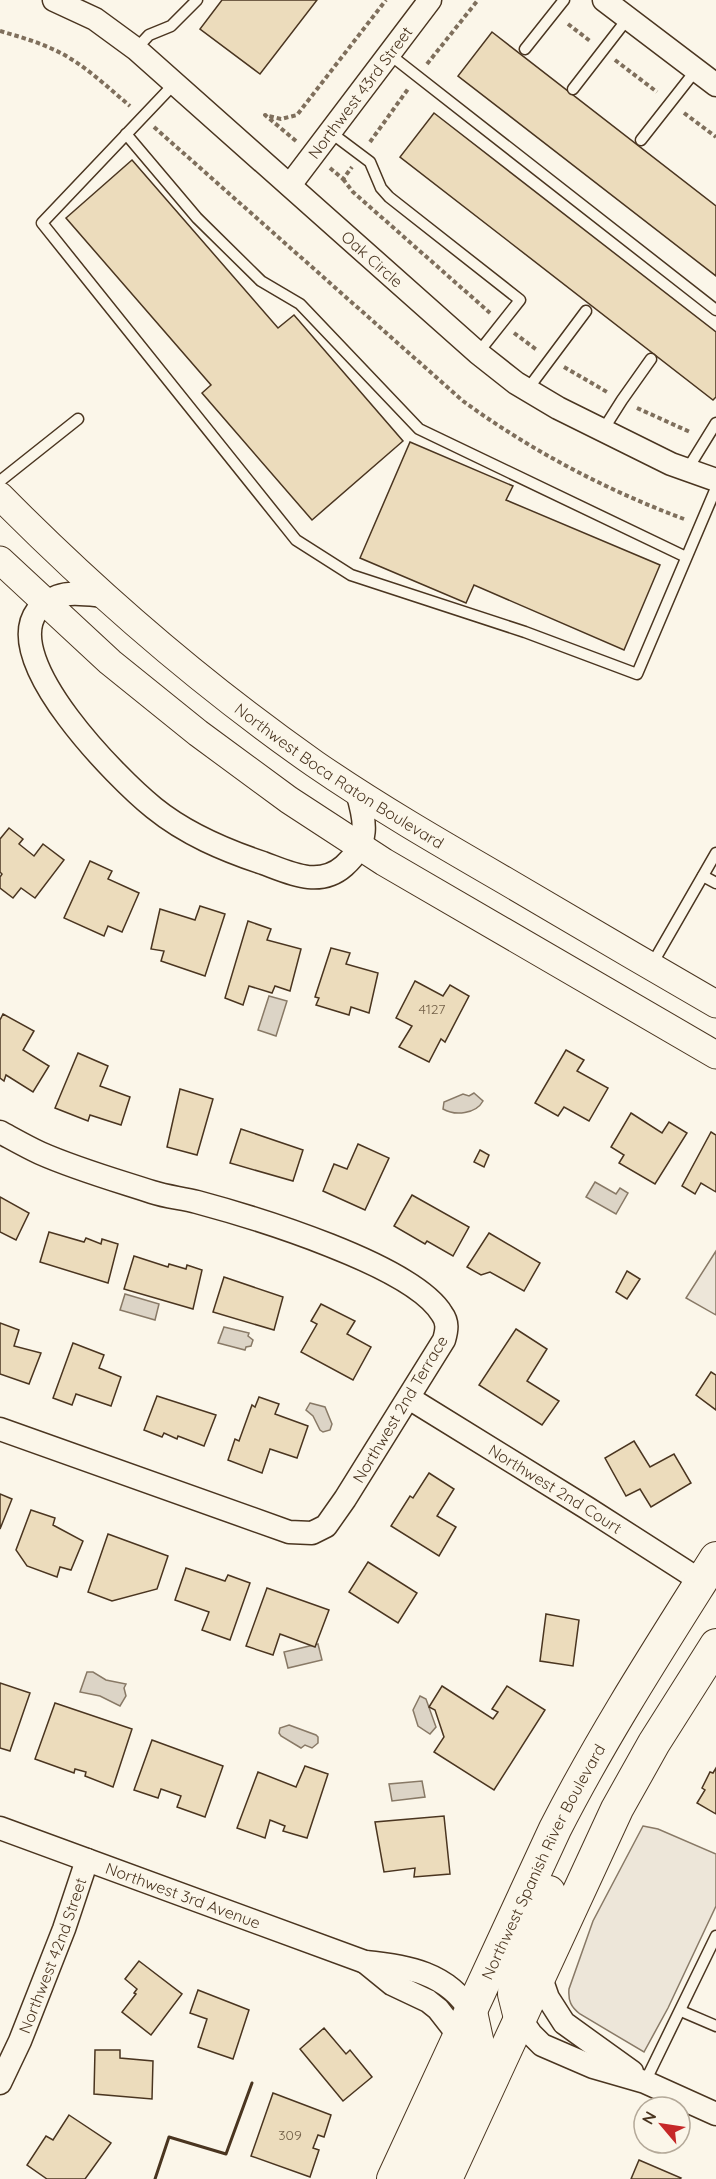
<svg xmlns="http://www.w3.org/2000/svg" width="716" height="2179" font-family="Quicksand,sans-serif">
<rect width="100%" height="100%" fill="#fbf6e9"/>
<g fill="#ede6d9" stroke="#887966" stroke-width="1.5">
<polygon points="716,1251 716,1315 686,1298"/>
<path d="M643,1826l15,3 58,25v52l-48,102 -24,44 -64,-38c-9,-7 -12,-13 -11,-25l24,-68z"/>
</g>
<g fill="#dcd4c6" stroke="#887966" stroke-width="1.5">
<polygon points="269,996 287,1001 276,1036 258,1030"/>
<path d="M474,1093l9,8c-7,13 -28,15 -40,8l1,-7 19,-8 6,2z"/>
<polygon points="595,1182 616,1194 620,1188 628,1193 616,1214 586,1197"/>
<polygon points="125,1294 159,1304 155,1320 120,1310"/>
<polygon points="224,1327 249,1333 248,1336 253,1340 251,1346 246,1347 245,1350 218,1343"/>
<polygon points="310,1403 325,1407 332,1424 330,1430 323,1432 320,1430 313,1416 306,1410"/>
<polygon points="318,1644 322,1660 288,1668 284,1652"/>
<polygon points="87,1672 93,1672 106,1680 126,1684 124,1688 126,1696 120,1706 100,1696 80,1692"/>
<polygon points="420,1696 426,1699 436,1727 430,1734 418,1726 413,1710"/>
<polygon points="289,1725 316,1735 318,1737 318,1743 312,1748 305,1745 301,1748 281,1736 279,1733 280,1728"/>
<polygon points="422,1781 425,1797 392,1801 389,1784"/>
</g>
<g fill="#ecdcbc" stroke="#4a3520" stroke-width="1.5">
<polygon points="222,0 317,0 260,74 200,29"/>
<polygon points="492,32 716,206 716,276 458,76"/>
<polygon points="434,113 716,332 716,397 713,400 400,157"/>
<polygon points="132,160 278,328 294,315 403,441 312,520 202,393 211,385 66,218"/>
<polygon points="410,442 513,486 506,500 660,565 624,650 474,585 466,603 360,558"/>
<polygon points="9,828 23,839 19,844 34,856 43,844 64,860 35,898 21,888 13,898 0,888 0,877 2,874 0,872 0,839"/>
<polygon points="90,861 112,871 108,879 139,893 122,932 108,926 104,936 64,918"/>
<polygon points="200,906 225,914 205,976 161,961 164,951 151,949 160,909 195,920"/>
<polygon points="248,921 271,929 267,940 301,949 290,991 275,986 272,993 249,986 243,1005 225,998"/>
<polygon points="331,948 350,953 346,964 378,973 369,1013 351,1007 349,1015 316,1005 319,998 315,997"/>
<polygon points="415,981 443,996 450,985 469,996 445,1042 441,1039 429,1062 399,1047 412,1026 396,1018"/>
<polygon points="3,1014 34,1031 23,1050 49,1066 33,1092 6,1075 4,1081 0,1078 0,1020"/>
<polygon points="566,1050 584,1060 577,1071 608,1088 589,1121 564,1107 558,1116 535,1103"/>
<polygon points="78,1053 108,1066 100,1086 130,1097 121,1125 90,1115 88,1121 55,1108"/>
<polygon points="180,1089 213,1099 197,1155 167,1147"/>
<polygon points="631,1113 662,1133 669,1122 687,1133 655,1184 619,1163 624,1155 611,1147"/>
<polygon points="241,1129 303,1150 293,1181 230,1163"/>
<polygon points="711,1132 716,1135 716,1192 701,1183 695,1194 682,1186"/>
<polygon points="358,1144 389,1158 365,1210 323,1191 334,1164 347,1169"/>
<polygon points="480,1150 489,1155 484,1167 474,1162"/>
<polygon points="412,1195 469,1227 453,1256 427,1241 425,1244 394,1226"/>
<polygon points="0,1197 29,1213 16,1240 0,1232"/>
<polygon points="49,1232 84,1242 86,1238 101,1244 102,1239 118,1244 108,1283 40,1262"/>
<polygon points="489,1233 540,1263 524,1291 490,1272 481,1275 467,1267"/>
<polygon points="134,1256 168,1267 169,1264 186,1269 187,1265 202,1270 193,1309 124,1289"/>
<polygon points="627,1271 640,1279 627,1299 616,1292"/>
<polygon points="224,1277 283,1297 274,1330 213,1312"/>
<polygon points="321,1304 355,1321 347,1334 371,1347 353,1380 301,1352 317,1324 311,1321"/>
<polygon points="0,1323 19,1330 14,1346 41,1353 29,1384 0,1374"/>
<polygon points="516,1329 547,1349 527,1381 559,1401 542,1425 479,1385"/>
<polygon points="73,1343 104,1355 99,1368 121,1377 111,1406 76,1394 72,1405 53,1398"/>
<polygon points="711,1372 716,1375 716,1410 696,1395"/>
<polygon points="157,1396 216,1415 204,1446 178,1436 177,1439 164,1433 162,1437 144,1430"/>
<polygon points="259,1397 279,1404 275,1414 308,1426 297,1458 270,1449 262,1473 228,1460 235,1439 239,1441 252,1405 255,1407"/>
<polygon points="634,1441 650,1467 674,1454 691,1483 651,1507 640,1489 626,1496 605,1458"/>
<polygon points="429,1473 454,1489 437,1516 456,1527 439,1556 391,1526 410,1496 413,1498"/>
<polygon points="0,1494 12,1499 0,1529"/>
<polygon points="31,1510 55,1518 53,1525 83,1541 71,1570 60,1567 57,1577 27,1566 16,1550"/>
<polygon points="108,1534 168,1556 157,1589 112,1601 88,1592"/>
<polygon points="368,1562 417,1593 398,1623 349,1592"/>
<polygon points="186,1568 225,1581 228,1575 250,1583 230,1640 202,1630 209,1612 175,1600"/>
<polygon points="267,1588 329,1610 315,1647 280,1634 273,1655 246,1646"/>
<polygon points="546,1614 579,1620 573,1666 540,1661"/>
<polygon points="0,1683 30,1693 10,1751 0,1748"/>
<polygon points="442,1686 493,1719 498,1712 492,1709 507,1686 545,1710 494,1790 434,1752 444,1737 435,1710 429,1707"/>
<polygon points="55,1703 132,1729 113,1787 85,1776 86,1772 75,1769 74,1773 35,1759"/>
<polygon points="152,1740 223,1766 205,1817 177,1807 181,1796 161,1789 158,1798 134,1790"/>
<polygon points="305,1766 328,1774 307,1838 283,1831 285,1826 270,1820 265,1838 237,1828 258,1772 296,1787"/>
<polygon points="716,1768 716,1814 697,1803 705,1790 702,1788 710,1772 713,1773"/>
<polygon points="444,1816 450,1874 414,1877 415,1868 384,1872 375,1822"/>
<polygon points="139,1961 182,1994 151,2035 122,2012 136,1994 134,1993 137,1989 125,1979"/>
<polygon points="198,1990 249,2010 233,2059 198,2047 207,2019 190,2013"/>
<polygon points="324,2028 346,2054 350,2050 372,2077 343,2101 300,2049"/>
<polygon points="95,2050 120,2050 120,2058 153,2061 152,2099 94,2094"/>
<polygon points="273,2093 331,2115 324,2137 318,2135 313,2148 319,2150 310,2177 251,2156"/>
<polygon points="69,2115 111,2143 85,2179 47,2179 27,2165 46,2136 53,2140"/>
<polygon points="639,2160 681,2178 680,2179 631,2179"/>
</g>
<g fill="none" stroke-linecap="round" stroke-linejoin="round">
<defs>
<g id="service">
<polyline points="136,49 149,35 171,26 197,0"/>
<polyline points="525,49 564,0"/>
<polyline points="389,54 716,310"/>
<polyline points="175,83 42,223 296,540 351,575 525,632 637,674 716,488"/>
<polyline points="573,89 628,18"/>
<polyline points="330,132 370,162 381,188 389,197 520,300 478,353"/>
<polyline points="126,134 197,218 261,281 300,304 419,429 686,557"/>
<polyline points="641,140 696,70"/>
<polyline points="527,390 586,311"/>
<polyline points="603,430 622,400 651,359"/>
<polyline points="687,470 716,423"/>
<polyline points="0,481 78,419"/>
<polyline points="703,876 716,883"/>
<polyline points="651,966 716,853"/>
<polyline points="681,2011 716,2026"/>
<polyline points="645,2082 716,1936"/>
</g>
<g id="minor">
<path id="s1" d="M54,0l41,19 41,30 342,304 38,30 42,25 113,56 45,16"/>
<polyline points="604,0 716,85"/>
<path id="s2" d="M290,185l140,-185"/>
<path d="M103,596c-27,-3 -46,-7 -66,15 -37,50 81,168 117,197 32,26 70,42 109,55 27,10 56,25 81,3 26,-23 22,-44 13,-74"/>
<path d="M0,1132c13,7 27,15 40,21 36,16 75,27 112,39 15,5 30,6 45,10 56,15 216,63 245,112 6,8 5,16 2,26l-99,159 -19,27 -14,7 -23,-1 -289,-103"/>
<path id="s3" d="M409,1398l178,110 114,73"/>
<path id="s4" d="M0,1828l365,134c42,4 83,11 106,50"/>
<polyline points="365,1962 392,1984 428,2001 438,2009 459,2036"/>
<polyline points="540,1975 548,1998 564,2023 632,2072"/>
<polyline points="520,2018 531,2034 542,2045 593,2067 645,2082 716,2114"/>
<path id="s5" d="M0,2083l20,-42 44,-112 23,-69"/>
</g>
<g id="tertiary">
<path id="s6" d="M0,496c97,98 201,188 315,268 61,42 125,79 189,116 71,42 141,83 212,124"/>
<polyline points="0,560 110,662 198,733 289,800 384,862 716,1055"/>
</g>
<g id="secondary">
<polyline points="520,2018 514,1994 515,1973 549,1892"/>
<path id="s7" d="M393,2179l162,-350c48,-94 105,-182 161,-271"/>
<polyline points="423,2179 474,2065 478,2044 471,2012"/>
<polyline points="446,2179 617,1809 654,1743 716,1645"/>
</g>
</defs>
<use href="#service" stroke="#4a3520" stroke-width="13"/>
<use href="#minor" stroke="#4a3520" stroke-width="25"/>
<use href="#tertiary" stroke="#4a3520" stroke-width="29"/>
<use href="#secondary" stroke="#4a3520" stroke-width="34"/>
<g stroke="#7f6f5c" stroke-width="4" stroke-dasharray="4.5 3" stroke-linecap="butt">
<polyline points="568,24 590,41"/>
<path d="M0,31c24,7 49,14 71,28 21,13 40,31 59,47"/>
<polyline points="615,60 657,92"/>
<polyline points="427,64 478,0"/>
<polyline points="684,113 716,137"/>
<path d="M154,127l309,274c67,49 143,89 221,118"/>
<polyline points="296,141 265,115 281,119 297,115 386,0"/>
<polyline points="370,142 408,89"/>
<polyline points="330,168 343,179 352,167"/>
<polyline points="343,179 353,192 490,313"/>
<polyline points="514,333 537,350"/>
<polyline points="564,367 607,392"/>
<polyline points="637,408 690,432"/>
</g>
<use href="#service" stroke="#fbf6e9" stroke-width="10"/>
<use href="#minor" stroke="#fbf6e9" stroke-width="22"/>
<use href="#tertiary" stroke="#fbf6e9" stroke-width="27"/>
<use href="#secondary" stroke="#fbf6e9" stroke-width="32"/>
<polyline stroke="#4a3520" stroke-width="3" points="155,2179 169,2137 226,2154 252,2083"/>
</g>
<g text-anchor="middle" stroke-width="4.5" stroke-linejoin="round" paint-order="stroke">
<g font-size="14" fill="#725f47">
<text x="432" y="1014">4127</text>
<text x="290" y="2140">309</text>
</g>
<g font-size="16" fill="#4a3520" stroke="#fbf6e9">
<text dy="6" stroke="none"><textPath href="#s2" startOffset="116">Northwest 43rd Street</textPath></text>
<text dy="6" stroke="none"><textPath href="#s1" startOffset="412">Oak Circle</textPath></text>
<text dy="6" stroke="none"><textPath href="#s6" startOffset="441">Northwest Boca Raton Boulevard</textPath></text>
<text transform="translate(400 1409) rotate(-59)" y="6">Northwest 2nd Terrace</text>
<text dy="6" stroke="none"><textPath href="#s3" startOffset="172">Northwest 2nd Court</textPath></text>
<text dy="6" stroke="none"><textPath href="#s7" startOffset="351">Northwest Spanish River Boulevard</textPath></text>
<text dy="6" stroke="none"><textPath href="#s4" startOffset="195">Northwest 3rd Avenue</textPath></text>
<text dy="6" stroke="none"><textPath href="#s5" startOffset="138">Northwest 42nd Street</textPath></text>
</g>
</g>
<g transform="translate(662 2125) rotate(299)"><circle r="28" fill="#fbf6e9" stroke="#b4a999" stroke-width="1.5"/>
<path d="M0-4.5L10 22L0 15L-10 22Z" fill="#c62828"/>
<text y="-9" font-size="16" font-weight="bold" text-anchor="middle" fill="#4a3520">N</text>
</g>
</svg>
